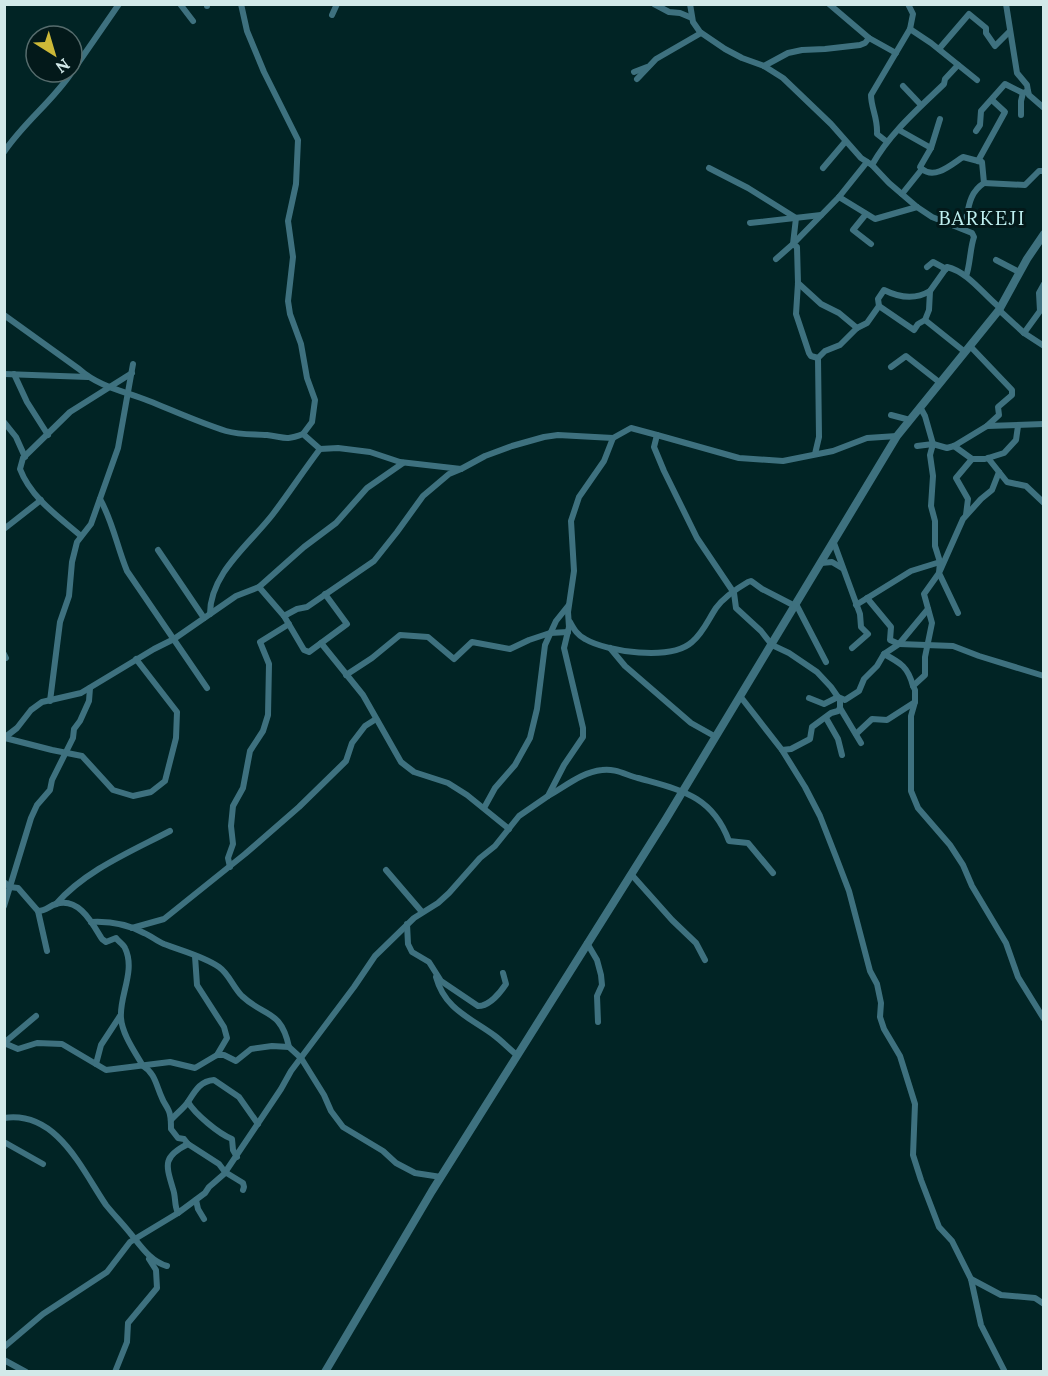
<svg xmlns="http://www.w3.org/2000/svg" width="1048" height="1376" font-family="Lora,serif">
<rect width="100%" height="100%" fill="#012425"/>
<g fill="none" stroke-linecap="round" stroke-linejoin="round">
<g stroke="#3e717f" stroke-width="6">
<polyline points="180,4 193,21"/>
<polyline points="207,4 207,6"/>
<polyline points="241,4 247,31 264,72 298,140 296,184 288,221 293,257 288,301 290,314 301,344 307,378 315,400 312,422 303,434"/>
<polyline points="654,4 669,12 680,13 692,18"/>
<path d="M690,4l3,18 7,10 25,17 17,9 22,8 19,12 48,46 30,34 11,7 17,18 28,24 15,10 40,16 2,4c-4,11 -4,30 -8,39"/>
<polyline points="829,4 869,38 896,53"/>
<polyline points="1006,4 1017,73 1027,85 1028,91"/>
<polyline points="332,15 337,4"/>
<polyline points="910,29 931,43 977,80"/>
<polyline points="939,49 969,14 986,28 986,33 995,46 1009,32"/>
<polyline points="764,66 788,53 802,50 825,49 860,45 865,43 869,38"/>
<polyline points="72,72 119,4"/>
<polyline points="634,72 647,67"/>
<polyline points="637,79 656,59 701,33"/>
<polyline points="903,86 921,105"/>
<polyline points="1021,115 1021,101 1023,93"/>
<polyline points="899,130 931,148"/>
<polyline points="976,131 980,125 981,111 1005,84 1023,93 1028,91 1029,95 1044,108"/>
<path d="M886,141l-9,-7c1,-16 -6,-26 -6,-39l39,-66 3,-15 -5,-10"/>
<path d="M4,152c21,-31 48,-50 68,-80"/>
<polyline points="978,161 1005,112 992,100"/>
<path d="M867,162l-28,35 -46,47 4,3 1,36 -2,31 13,39 2,3 7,2 7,-7 15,-6 17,-17 10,-5 12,-17 -1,-7 6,-9c16,8 31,10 46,1"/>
<path d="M872,165c18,-32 45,-55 72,-81l1,-5 13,-14"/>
<polyline points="709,168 748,188 796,218 793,244 776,259"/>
<polyline points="823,168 845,142"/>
<path d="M922,169c13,11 30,-5 41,-12l19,5 2,21c-17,11 -15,28 -20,45"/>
<polyline points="984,183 1025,185 1039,171 1044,171"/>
<polyline points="902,194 922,169 920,167 931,148 940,119"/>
<polyline points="839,197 875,219 917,207"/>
<polyline points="866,214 853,230 871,244"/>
<polyline points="750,223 821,215"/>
<polyline points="996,260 1019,272"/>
<polyline points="927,267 933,262 946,269"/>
<polyline points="798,283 821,304 839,313 857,328"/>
<path d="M879,306l35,24 4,-6 7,-4 4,-10 1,-19 17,-24c21,5 36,27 52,40"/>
<polyline points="999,310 1024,333 1044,346"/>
<path d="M4,315l75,54c20,18 45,22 70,32 25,10 51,22 77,30 14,4 27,3 41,4 17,2 18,6 36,-1l17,15 18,-1 32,4 30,10 61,7 24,-13 27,-10 32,-9 14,-2 55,3 18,-10 26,7 -3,12 10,24 33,67 37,55 2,15 25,23 11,14 17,8 28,19 14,15 9,13v8l21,35"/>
<polyline points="925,320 965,352"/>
<polyline points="1024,333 1040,311 1039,293 1044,284"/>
<polyline points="970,346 1012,390 1012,395 998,407 999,415 987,426"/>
<polyline points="891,367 906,356 939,382"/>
<polyline points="4,374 88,377"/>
<polyline points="14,374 27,402 48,435"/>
<polyline points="891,415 910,420"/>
<polyline points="4,422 16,437 25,457"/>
<polyline points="657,435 739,458 783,461 833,451 867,438 897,436"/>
<polyline points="917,446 933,444 947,448 954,446 987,426 1044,424"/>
<polyline points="954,446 972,459 985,459 1004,453 1016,440 1018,426"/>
<polyline points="815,454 819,437 818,358"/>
<polyline points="988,458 1007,482 1026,486 1044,503"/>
<path d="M100,499c13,23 17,48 27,72l80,117"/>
<polyline points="966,515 968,499 956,478 972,459"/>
<polyline points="4,529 41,500"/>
<path d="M81,536c-22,-19 -50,-38 -61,-67l3,-11 47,-46 62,-39"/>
<polyline points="834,543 860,614 861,627 868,634 852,648"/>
<polyline points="158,550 204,618"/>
<polyline points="821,563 832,562 842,568"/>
<polyline points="259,587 284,616 304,650 309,652 347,624 325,594"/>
<polyline points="867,598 891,627 890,640 899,644 953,646 979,656 1044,676"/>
<polyline points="796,604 826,662"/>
<polyline points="856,605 911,571 940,562"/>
<polyline points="958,613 939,573 963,519 981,499 992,490 999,472"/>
<path d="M210,614c0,-41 40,-70 63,-100 16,-21 31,-44 47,-65"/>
<polyline points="284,616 297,609 307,607 374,561 397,532 423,496 449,474 461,469"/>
<path d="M570,622c4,7 7,13 15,17 22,13 86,22 107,3 11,-9 16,-22 24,-34 8,-11 20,-19 32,-26l3,-1 11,8 33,17"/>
<polyline points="321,643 363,695 401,762 414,772 448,783 467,795 509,829"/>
<polyline points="610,648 625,666 691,723 716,737"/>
<polyline points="4,654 6,658"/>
<path d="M884,654c17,9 24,13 29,32"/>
<polyline points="346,675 372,658 400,635 428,637 454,659 472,642 510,649 529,640 550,633 568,632"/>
<polyline points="740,696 782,750 805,787 820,816 836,857 849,891 870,971 877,984 881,1003 880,1017 884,1029 900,1056 915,1104 913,1155 921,1180 939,1227 952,1241 971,1279 981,1325 1005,1372"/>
<polyline points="809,698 824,704 838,697 845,700 859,691 864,679 877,666 884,654 899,644 928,609"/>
<polyline points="50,701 60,622 69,596 72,562 77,542 91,524 118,448 133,364"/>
<polyline points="915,702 911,716 911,791 918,808 950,845 963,865 972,886 1006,943 1018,977 1044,1019"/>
<polyline points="826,718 838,739 842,755"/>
<polyline points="856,734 872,719 887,720 915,702 915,690 913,686 925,675 925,657 932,623 924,594 939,573 940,562 935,546 935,521 931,506 933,476 930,455 933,444 925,416 920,407"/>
<polyline points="4,738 17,728 31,710 42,702 81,693 154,649 174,639 236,596 259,587 304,547 336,523 367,488 403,463"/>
<polyline points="5,738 52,750 82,756 113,790 133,796 151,792 165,781 176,738 177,712 136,659"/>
<polyline points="782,750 791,749 810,739 812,727 831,713 838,711 840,708"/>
<path d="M548,796c18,-10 34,-24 54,-26 13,-2 24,5 36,8 42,12 74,17 91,63l19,2 25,30"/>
<polyline points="484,808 495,788 515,765 530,738 537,709 545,645 556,621 568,606"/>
<polyline points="230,867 228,858 233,844 231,826 233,806 243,788 250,751 263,731 268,715 269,664 260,642 289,624"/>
<polyline points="386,870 422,912"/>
<polyline points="631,874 672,920 696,943 705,960"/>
<path d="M4,882l6,5 8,1 20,23c8,0 11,-5 18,-7 23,-7 36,19 46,35l4,3 10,-4c2,3 8,7 9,10 11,23 -6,48 -4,70 1,16 14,34 22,48 12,7 13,19 19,32 2,6 7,10 8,17 1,4 1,9 1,14l7,9 6,1 4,5c-26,13 -22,21 -15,45 3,8 1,16 5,24l27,-20 4,-6 15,-13 57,-85 10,-18 63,-84 21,-31 39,-38 24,-15 11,-10 31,-35 15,-12 24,-30 29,-20 16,-31 19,-28v-9l-19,-80 5,-21 -1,-15 6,-41 -3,-50 8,-24 25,-36 9,-23"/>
<path d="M56,904c30,-34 74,-52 114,-73"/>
<polyline points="4,906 31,818 37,805 50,790 52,780 73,738 74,729 80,721 89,701 90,688"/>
<polyline points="38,911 47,951"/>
<path d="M91,922c18,-1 36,2 53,11 7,3 13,8 20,11 18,7 39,12 55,23 10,7 14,20 23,29 22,21 39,13 47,51"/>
<path d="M407,924l1,20 4,8 17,10 12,19 37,25c11,0 22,-13 28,-22l-3,-11"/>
<polyline points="132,928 164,919 245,854 299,807 346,761 352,743 365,726 376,719"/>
<polyline points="587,943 597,960 601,975 602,985 597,996 598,1022"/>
<polyline points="195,956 197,985 224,1027 227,1038 217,1055"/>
<path d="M436,977c9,33 35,41 59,59 8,6 14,13 22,19"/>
<polyline points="4,1043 18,1049 37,1043 62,1044 106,1070 170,1062 195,1068 217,1055 224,1055 236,1061 251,1049 272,1046 289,1047 301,1058 324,1095 331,1111 343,1127 383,1151 396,1163 415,1173 441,1177"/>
<polyline points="4,1043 36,1016"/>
<polyline points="96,1064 101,1045 120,1016"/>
<path d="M188,1102c7,12 31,32 44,37l1,11 4,7"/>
<path d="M4,1118c53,-8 78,52 102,87 8,10 17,19 24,28 11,13 20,28 37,33"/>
<path d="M171,1120c5,-6 13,-12 17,-18 7,-11 12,-21 26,-22l25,17 19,27"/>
<polyline points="4,1142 43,1164"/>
<polyline points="188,1144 219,1164 225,1172 243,1183 244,1187 243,1190"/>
<polyline points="196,1200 198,1209 204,1219"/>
<polyline points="971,1279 1001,1295 1035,1298 1044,1304"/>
<polyline points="4,1347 43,1314 107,1272 130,1242 178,1213"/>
<polyline points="4,1360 26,1372"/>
<polyline points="115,1372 127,1342 128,1323 157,1288 156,1270 149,1259"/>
</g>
<polyline stroke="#3e717f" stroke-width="8" points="325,1372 432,1191 666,819 897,436 999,310 1027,259 1044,234"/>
</g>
<g text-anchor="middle" stroke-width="6" stroke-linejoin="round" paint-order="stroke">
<g font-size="20" letter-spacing="1.5" fill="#bfeff0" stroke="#03191a">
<text x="982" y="225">BARKEJI</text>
</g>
</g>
<rect width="1048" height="1376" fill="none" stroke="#d2e9e9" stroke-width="12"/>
<g transform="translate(54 54) rotate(143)"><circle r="28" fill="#03191a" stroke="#566c6d" stroke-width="1.5"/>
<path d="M0-4.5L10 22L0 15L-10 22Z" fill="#cdb938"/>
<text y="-9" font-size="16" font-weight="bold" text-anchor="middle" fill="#d2e9e9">N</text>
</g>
</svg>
